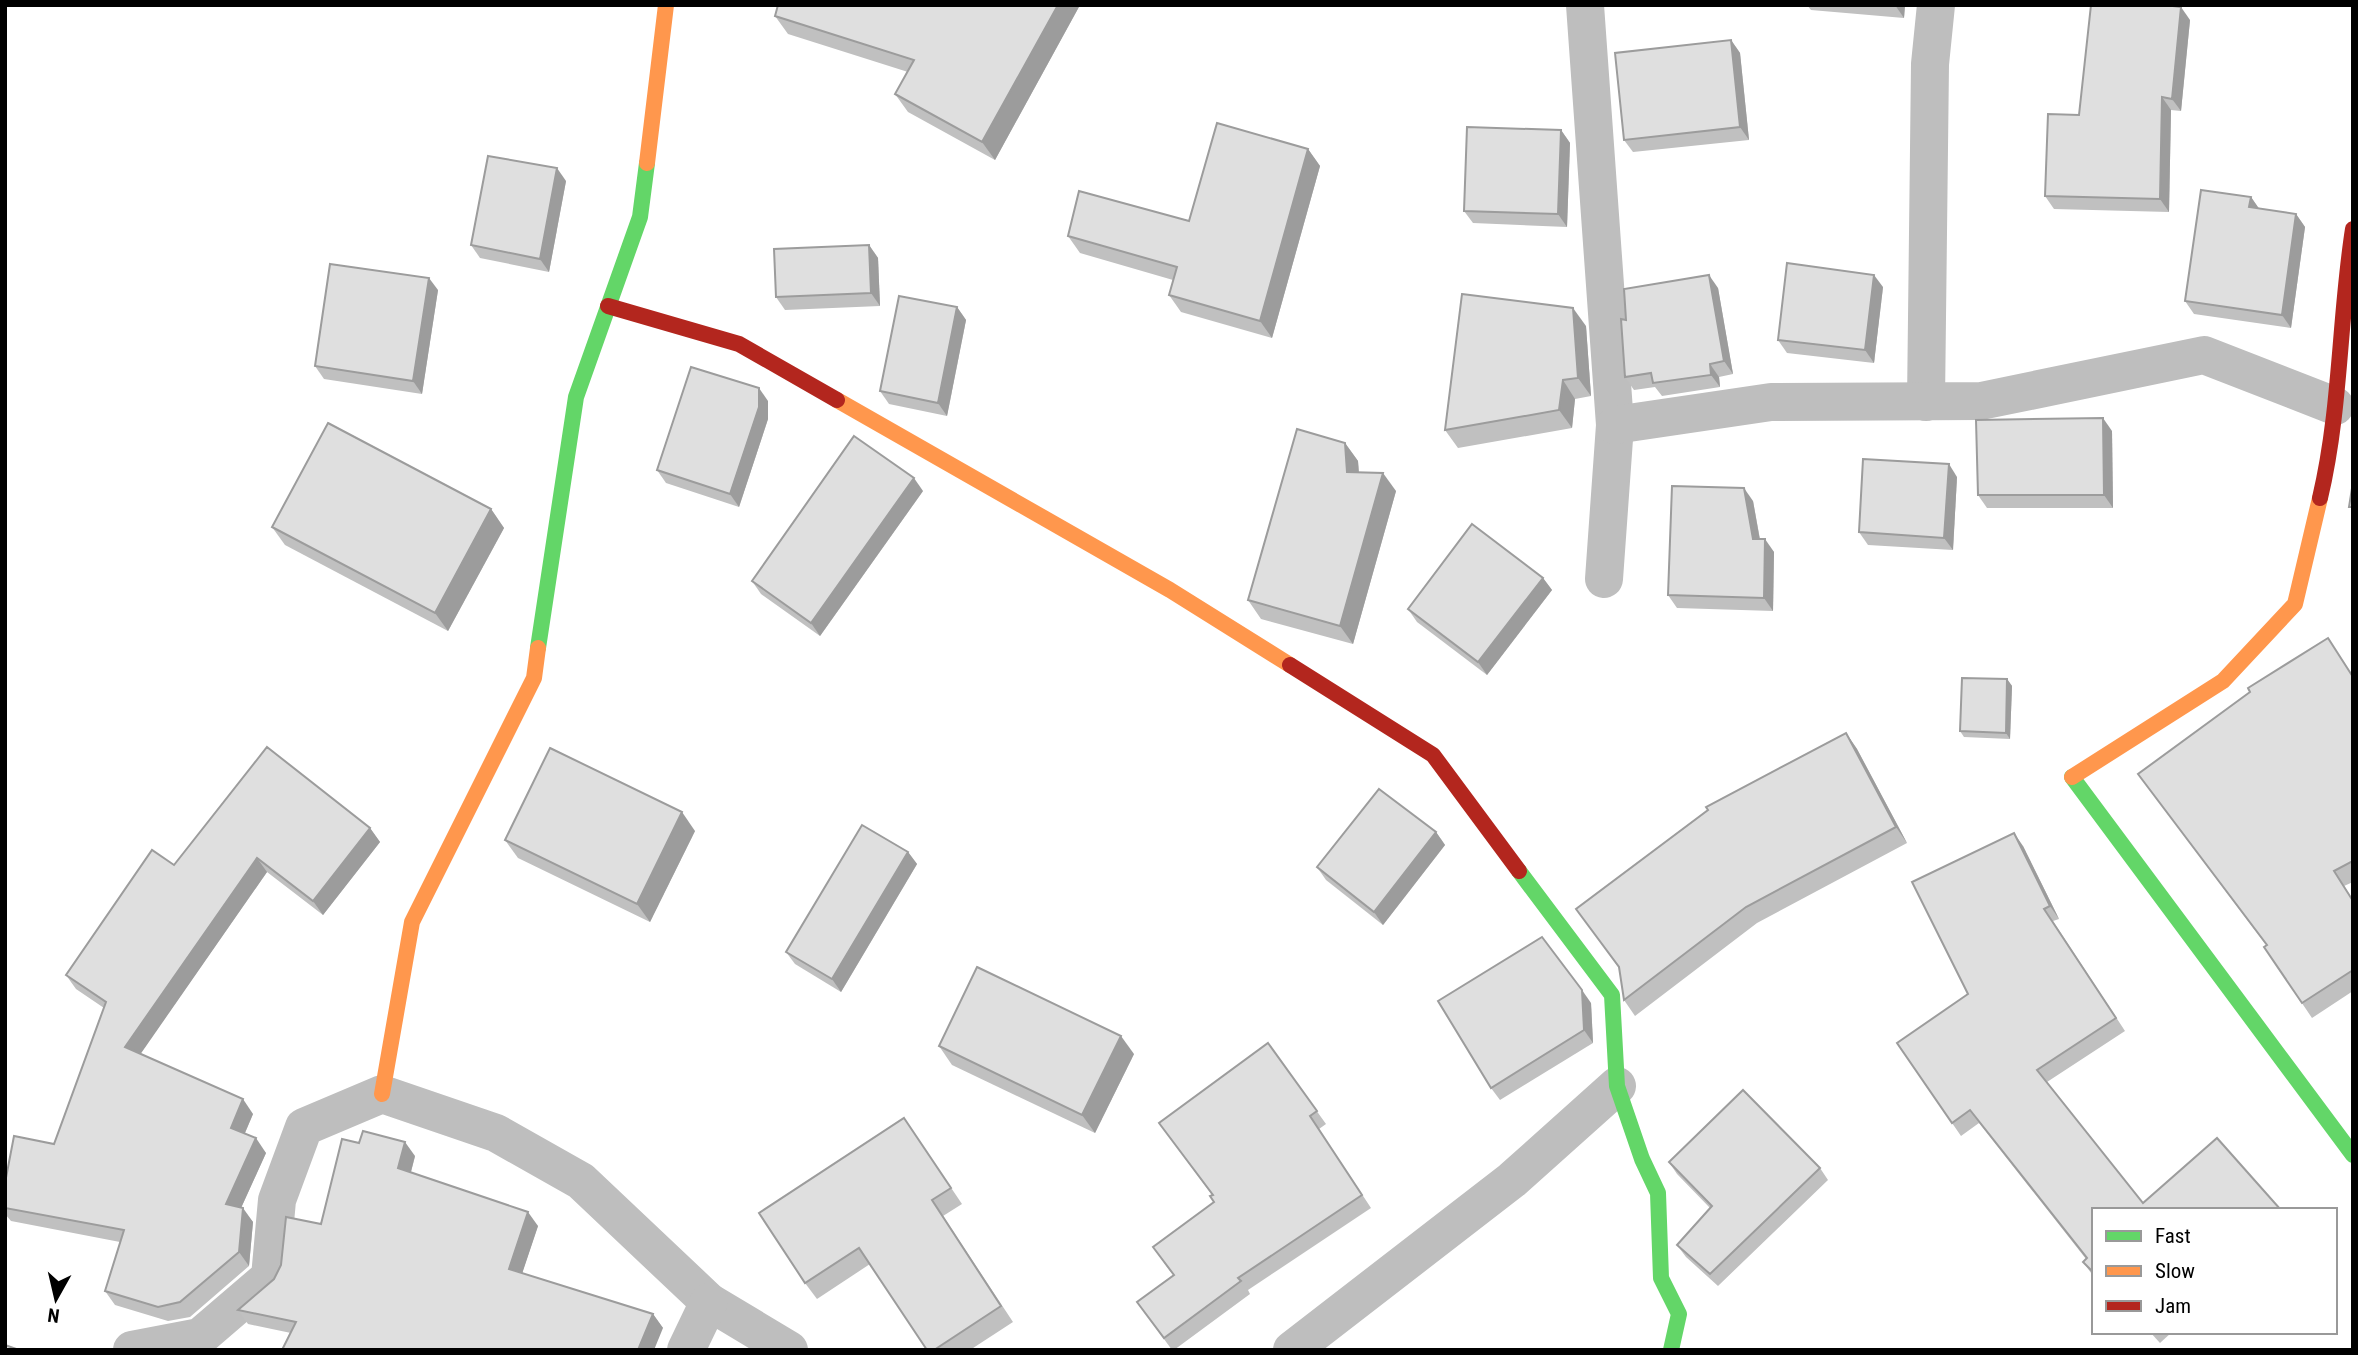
<svg xmlns="http://www.w3.org/2000/svg" width="2358" height="1355" font-family="'Roboto Condensed',sans-serif">
<rect width="100%" height="100%" fill="#fff"/>
<g fill="none" stroke-linecap="round" stroke-linejoin="round">
<g stroke="#bebebe" stroke-width="38">
<polyline points="1585,5 1615,425 1604,579"/>
<polyline points="1926,402 1930,64 1936,5"/>
<polyline points="1615,425 1771,402 1981,401 2204,355 2335,406"/>
<polyline points="132,1350 200,1337 270,1277 277,1200 304,1127 382,1094 496,1133 581,1181 709,1302 789,1350"/>
<polyline points="686,1350 709,1302"/>
<polyline points="1292,1350 1512,1180 1617,1086"/>
</g>
<g stroke="#63d668" stroke-width="16">
<polyline points="538,648 576,397 640,217 647,163"/>
<polyline points="2072,777 2353,1155"/>
<polyline points="1519,871 1612,995 1617,1086 1642,1159 1658,1193 1661,1278 1679,1314 1671,1350"/>
</g>
<g stroke="#ff974d" stroke-width="16">
<polyline points="647,163 666,5"/>
<polyline points="837,400 1170,590 1290,665"/>
<polyline points="2072,777 2223,681 2295,604 2320,498"/>
<polyline points="382,1094 412,922 534,678 538,648"/>
</g>
<g stroke="#b3261e" stroke-width="16">
<polyline points="608,306 739,344 837,400"/>
<path d="M2320,498c21,-88 19,-180 33,-269"/>
<polyline points="1290,665 1433,755 1519,871"/>
</g>
</g>
<g fill="#c0c0c0">
<polygon points="778,5 1080,5 995,160 908,112 895,94 908,72 788,34 775,16"/>
<polygon points="1807,5 1905,5 1904,18 1811,10"/>
<polygon points="2190,20 2181,111 2171,110 2169,212 2054,209 2045,196 2079,115"/>
<polygon points="1731,40 1740,53 1749,140 1633,152 1624,140"/>
<polygon points="1561,130 1570,143 1567,227 1473,223 1464,211"/>
<polygon points="1308,149 1320,166 1272,338 1181,312 1169,295 1173,280 1080,253 1068,236 1189,221"/>
<polygon points="566,181 549,272 480,258 471,245"/>
<polygon points="2251,197 2259,209 2296,214 2305,227 2291,328 2194,314 2185,301"/>
<polygon points="869,245 878,258 880,306 785,310 776,297"/>
<polygon points="1883,287 1874,363 1787,353 1778,340"/>
<polygon points="1718,288 1733,374 1719,377 1720,387 1662,396 1655,387 1634,390 1625,377 1626,320"/>
<polygon points="438,290 422,394 324,379 315,366"/>
<polygon points="957,307 966,320 947,416 889,404 880,391"/>
<polygon points="1586,326 1591,396 1575,399 1572,428 1458,448 1445,430"/>
<polygon points="768,401 768,419 739,507 666,483 657,470"/>
<polygon points="2112,431 2113,508 1987,508 1978,495"/>
<polygon points="1345,443 1358,461 1359,473 1396,491 1353,644 1261,619 1248,600"/>
<polygon points="1957,477 1953,550 1868,545 1859,532"/>
<polygon points="923,491 820,636 761,594 752,581"/>
<polygon points="1753,501 1760,539 1774,552 1773,611 1677,608 1668,595"/>
<polygon points="491,509 504,528 448,631 285,545 272,527"/>
<polygon points="1543,578 1552,590 1487,675 1417,622 1408,609"/>
<polygon points="2328,638 2353,676 2353,882 2344,886 2353,900 2353,991 2312,1018 2264,947 2266,945 2138,774"/>
<polygon points="2007,679 2012,686 2010,739 1964,737 1960,731"/>
<polygon points="1846,733 1857,749 1907,843 1757,923 1635,1016 1624,1000 1619,968 1576,909"/>
<polygon points="370,828 380,842 323,915 267,872 140,1054 253,1114 245,1133 266,1153 241,1208 253,1222 249,1266 190,1317 168,1321 115,1305 105,1291 120,1242 11,1221 5,1214 5,1183 54,1144 104,1008 76,989 66,975 174,865"/>
<polygon points="695,831 650,922 518,858 505,840"/>
<polygon points="1436,832 1445,845 1383,925 1326,880 1317,867"/>
<polygon points="2023,846 2059,919 2053,921 2125,1031 2047,1082 2143,1203 2281,1210 2094,1210 2094,1277 2083,1262 2086,1259 1979,1123 1961,1136 1897,1043 1968,994"/>
<polygon points="908,852 917,864 841,992 795,964 786,952"/>
<polygon points="1591,1003 1593,1043 1500,1100 1491,1088"/>
<polygon points="1268,1043 1326,1124 1319,1129 1371,1208 1248,1290 1250,1294 1174,1350 1172,1350 1137,1302 1173,1275 1153,1247 1214,1202 1212,1195 1159,1123"/>
<polygon points="939,1046 1134,1054 1095,1133 952,1065"/>
<polygon points="904,1118 962,1204 943,1216 1013,1322 970,1350 927,1350 870,1264 817,1299 805,1283"/>
<polygon points="415,1156 411,1172 538,1226 522,1273 653,1314 663,1328 291,1333 248,1324 238,1310 274,1279 321,1224"/>
<polygon points="1669,1162 1820,1168 1828,1180 1718,1286 1686,1257 1677,1245 1710,1208 1677,1174"/>
<polygon points="2150,1332 2172,1332 2160,1343"/>
</g>
<g fill="#9c9c9c">
<polygon points="1058,5 1080,5 995,160 982,142"/>
<polygon points="1895,5 1905,5 1904,18"/>
<polygon points="2181,7 2190,20 2181,111 2172,99"/>
<polygon points="1731,40 1740,53 1749,140 1740,127"/>
<polygon points="2162,97 2171,110 2169,212 2160,199"/>
<polygon points="1561,130 1570,143 1567,227 1558,214"/>
<polygon points="1308,149 1320,166 1272,338 1260,321"/>
<polygon points="557,168 566,181 549,272 540,259"/>
<polygon points="2251,197 2260,210 2249,207"/>
<polygon points="2296,214 2305,227 2291,328 2282,315"/>
<polygon points="869,245 878,258 880,306 871,293"/>
<polygon points="1709,275 1718,288 1733,374 1724,361"/>
<polygon points="1874,275 1883,287 1874,363 1865,350"/>
<polygon points="429,278 438,290 422,394 413,381"/>
<polygon points="957,307 966,320 947,416 938,403"/>
<polygon points="1573,308 1586,326 1591,396 1578,378"/>
<polygon points="1710,364 1719,377 1720,387 1711,375"/>
<polygon points="1563,380 1575,399 1572,428 1559,410"/>
<polygon points="759,388 768,401 768,419 739,507 730,494"/>
<polygon points="2103,418 2112,431 2113,508 2104,495"/>
<polygon points="1345,443 1358,461 1360,490 1347,472"/>
<polygon points="1949,464 1957,477 1953,550 1944,538"/>
<polygon points="1383,473 1396,491 1353,644 1340,626"/>
<polygon points="914,478 923,491 820,636 811,623"/>
<polygon points="1744,488 1753,501 1762,552 1753,539"/>
<polygon points="491,509 504,528 448,631 435,613"/>
<polygon points="1765,539 1774,552 1773,611 1764,598"/>
<polygon points="1543,578 1552,590 1487,675 1478,662"/>
<polygon points="2007,679 2012,686 2010,739 2006,733"/>
<polygon points="1846,733 1857,749 1907,843 1896,827"/>
<polygon points="682,812 695,831 650,922 637,904"/>
<polygon points="370,828 380,842 323,915 313,901"/>
<polygon points="1436,832 1445,845 1383,925 1374,912"/>
<polygon points="2014,833 2023,846 2059,919 2050,906"/>
<polygon points="908,852 917,864 841,992 832,979"/>
<polygon points="257,858 267,872 135,1062 125,1047"/>
<polygon points="1582,990 1591,1003 1593,1043 1584,1030"/>
<polygon points="1121,1036 1134,1054 1095,1133 1082,1115"/>
<polygon points="243,1099 253,1114 241,1142 231,1128"/>
<polygon points="256,1138 266,1153 236,1219 226,1204"/>
<polygon points="405,1142 415,1156 408,1183 398,1168"/>
<polygon points="243,1208 253,1222 249,1266 239,1252"/>
<polygon points="528,1212 538,1226 519,1283 509,1269"/>
<polygon points="653,1314 663,1328 654,1350 638,1350"/>
</g>
<g fill="#dfdfdf" stroke="#9c9c9c" stroke-width="2">
<polygon points="778,5 1058,5 982,142 895,94 914,60 775,16"/>
<polygon points="2091,5 2164,5 2181,7 2172,99 2162,97 2160,199 2045,196 2048,114 2079,115"/>
<polygon points="1731,40 1740,127 1624,140 1615,53"/>
<polygon points="1217,123 1308,149 1260,321 1169,295 1177,267 1068,236 1079,191 1189,221"/>
<polygon points="1467,127 1561,130 1558,214 1464,211"/>
<polygon points="488,156 557,168 540,259 471,245"/>
<polygon points="2201,190 2251,197 2249,207 2296,214 2282,315 2185,301"/>
<polygon points="869,245 871,293 776,297 774,249"/>
<polygon points="1787,263 1874,275 1865,350 1778,340"/>
<polygon points="330,264 429,278 413,381 315,366"/>
<polygon points="1709,275 1724,361 1710,364 1711,375 1653,383 1651,373 1625,377 1621,319 1626,320 1624,289"/>
<polygon points="1462,294 1573,308 1578,378 1563,380 1559,410 1445,430"/>
<polygon points="899,296 957,307 938,403 880,391"/>
<polygon points="691,367 759,388 759,407 730,494 657,470"/>
<polygon points="2103,418 2104,495 1978,495 1976,420"/>
<polygon points="328,423 491,509 435,613 272,527"/>
<polygon points="1297,429 1345,443 1347,472 1383,473 1340,626 1248,600"/>
<polygon points="854,436 914,478 811,623 752,581"/>
<polygon points="1863,459 1949,464 1944,538 1859,532"/>
<polygon points="2353,482 2353,507 2349,507"/>
<polygon points="1672,486 1744,488 1753,539 1765,539 1764,598 1668,595"/>
<polygon points="1472,524 1543,578 1478,662 1408,609"/>
<polygon points="2328,638 2353,677 2353,861 2334,871 2353,901 2353,970 2302,1003 2264,947 2267,945 2138,774 2250,692 2248,688"/>
<polygon points="1962,678 2007,679 2006,733 1960,731"/>
<polygon points="1846,733 1896,827 1746,907 1624,1000 1619,967 1576,909 1708,810 1706,807"/>
<polygon points="267,747 370,828 313,901 257,858 125,1047 243,1099 231,1128 256,1138 226,1204 243,1208 239,1252 180,1302 158,1307 105,1291 124,1230 5,1208 5,1183 14,1136 54,1144 106,1002 66,975 152,850 174,865"/>
<polygon points="550,748 682,812 637,904 505,840"/>
<polygon points="1379,789 1436,832 1374,912 1317,867"/>
<polygon points="862,825 908,852 832,979 786,952"/>
<polygon points="2014,833 2050,906 2044,909 2116,1018 2037,1070 2143,1203 2217,1138 2281,1210 2094,1210 2094,1273 2083,1262 2087,1258 1970,1110 1952,1123 1897,1043 1968,994 1912,882"/>
<polygon points="1542,937 1582,990 1584,1030 1491,1088 1438,1001"/>
<polygon points="977,967 1121,1036 1082,1115 939,1046"/>
<polygon points="1268,1043 1317,1111 1310,1116 1362,1195 1238,1278 1241,1281 1164,1338 1137,1302 1174,1275 1153,1247 1214,1202 1210,1196 1213,1195 1159,1123"/>
<polygon points="1743,1090 1820,1168 1710,1274 1677,1245 1712,1206 1669,1162"/>
<polygon points="904,1118 951,1188 932,1200 1001,1306 934,1350 927,1350 859,1248 805,1283 759,1213"/>
<polygon points="363,1131 405,1142 398,1168 528,1212 509,1269 653,1314 638,1350 282,1350 296,1322 238,1310 274,1279 281,1265 286,1217 321,1224 342,1139 359,1143"/>
<polygon points="5,1345 19,1350 5,1350"/>
</g>
<rect width="2358" height="1355" fill="none" stroke="#000000" stroke-width="14"/>
<rect x="2092" y="1208" width="245" height="126" fill="#ffffff" stroke="#999999" stroke-width="2"/>
<rect x="2106" y="1231" width="35" height="10" fill="#63d668" stroke="#999999" stroke-width="2"/>
<text x="2155" y="1243" font-size="21" fill="#000000">Fast</text>
<rect x="2106" y="1266" width="35" height="10" fill="#ff974d" stroke="#999999" stroke-width="2"/>
<text x="2155" y="1278" font-size="21" fill="#000000">Slow</text>
<rect x="2106" y="1301" width="35" height="10" fill="#b3261e" stroke="#999999" stroke-width="2"/>
<text x="2155" y="1313" font-size="21" fill="#000000">Jam</text>
<g transform="translate(56 1299) rotate(188)" stroke="#ffffff" stroke-width="5" paint-order="stroke">
<path d="M0-5L12 26L0 18L-12 26Z" fill="#000000"/>
<text y="-10" font-size="19" font-weight="bold" text-anchor="middle" fill="#000000">N</text>
</g>
</svg>
